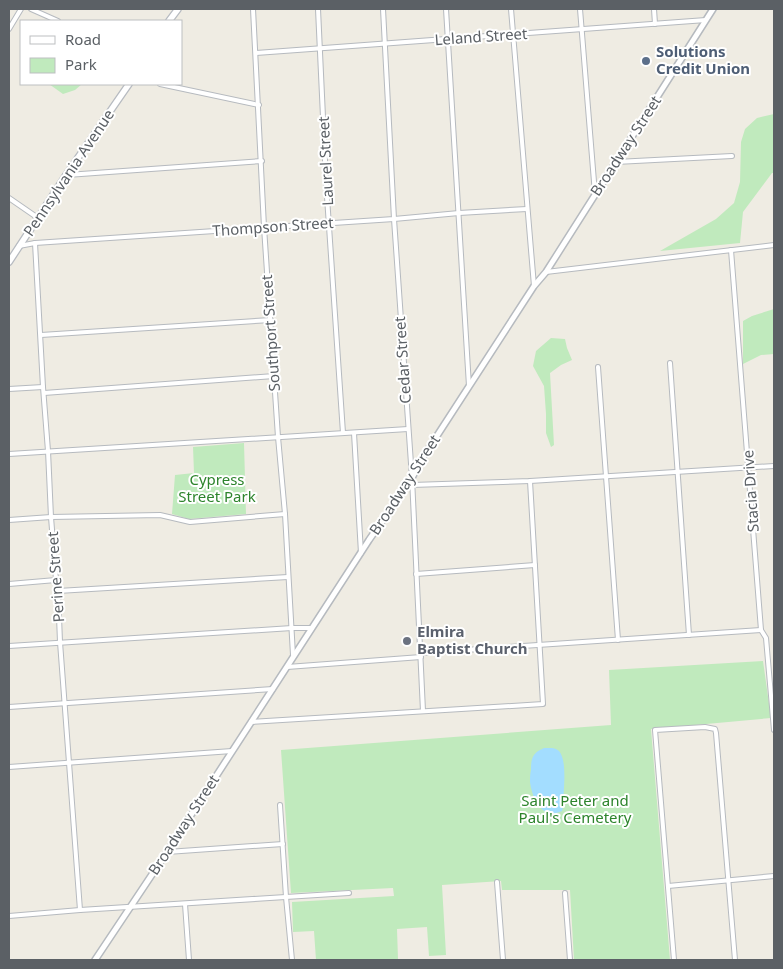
<svg xmlns="http://www.w3.org/2000/svg" width="783" height="969" font-family="'Noto Sans',sans-serif">
<rect width="100%" height="100%" fill="#efece3"/>
<g fill="#c0eabd">
<polygon points="49,84 82,84 75,90 63,94"/>
<polygon points="774,114 774,173 772,173 743,212 740,243 660,251 716,219 734,203 740,182 741,142 745,129 757,118"/>
<polygon points="774,309 774,354 761,355 743,364 743,321 752,316"/>
<polygon points="551,338 565,339 567,348 572,360 561,365 550,373 554,445 551,447 546,433 546,414 544,386 533,366 536,351"/>
<polygon points="244,443 246,514 189,519 172,514 175,475 194,473 193,447"/>
<polygon points="763,661 771,718 651,729 670,960 574,960 570,890 502,890 501,881 442,885 446,955 429,956 427,927 397,929 398,959 369,960 316,960 314,931 293,932 292,902 394,896 393,888 291,893 281,750 611,725 609,670"/>
</g>
<path fill="#a3ddff" d="M544,748c5,0 11,-1 15,3 9,10 4,43 4,56l-1,4c-20,10 -30,-13 -32,-29 0,-4 0,-8 1,-12 0,-5 0,-11 3,-15 3,-4 6,-5 10,-7z"/>
<g fill="none" stroke-linecap="round" stroke-linejoin="round">
<defs>
<g id="minor">
<polyline points="31,9 58,21"/>
<polyline points="253,9 264,227 278,437 285,514 293,655"/>
<polyline points="318,9 326,182 343,433"/>
<polyline points="383,9 394,219 412,478 423,711"/>
<polyline points="446,9 469,386"/>
<polyline points="511,9 534,286"/>
<polyline points="580,9 595,194"/>
<polyline points="654,9 655,24"/>
<polyline points="9,29 21,9"/>
<polyline points="256,53 706,20"/>
<polyline points="160,84 259,105"/>
<polyline points="616,162 732,156"/>
<polyline points="67,175 262,161"/>
<polyline points="9,198 38,218"/>
<polyline points="35,243 43,387 48,451 51,517 56,580 58,591 60,642 80,910"/>
<polyline points="19,246 35,243 394,219 459,213 527,209"/>
<polyline points="731,250 761,630 766,638 774,730"/>
<polyline points="546,272 774,245"/>
<polyline points="41,335 271,320"/>
<polyline points="670,363 689,635"/>
<polyline points="598,367 618,640"/>
<polyline points="9,389 43,387"/>
<polyline points="44,393 274,376"/>
<polyline points="354,433 361,553"/>
<polyline points="9,454 408,429"/>
<polyline points="412,485 530,481 774,466"/>
<polyline points="9,520 51,517 160,515 190,522 285,514"/>
<polyline points="416,574 535,565"/>
<polyline points="9,584 56,580"/>
<polyline points="58,591 288,577"/>
<polyline points="9,646 292,628 312,628"/>
<polyline points="420,653 761,630"/>
<polyline points="287,667 421,657"/>
<polyline points="9,707 273,689"/>
<polyline points="251,722 543,704 530,481"/>
<polyline points="9,767 232,751"/>
<polyline points="280,805 286,897 292,960"/>
<polyline points="167,852 283,844"/>
<polyline points="497,882 503,960"/>
<polyline points="668,886 774,876"/>
<polyline points="565,893 570,960"/>
<polyline points="185,904 189,960"/>
<polyline points="9,916 80,910 349,893"/>
<polyline points="674,960 655,730 705,727 715,729 716,733 735,960"/>
</g>
<polyline id="tertiary" points="95,960 167,852 369,540 412,478 420,462 534,286 546,272 713,9"/>
<g id="secondary">
<polyline points="169,21 178,9"/>
<polyline points="9,262 66,175 129,84"/>
</g>
</defs>
<use href="#minor" stroke="#b6babf" stroke-width="6"/>
<use href="#tertiary" stroke="#b6babf" stroke-width="8"/>
<use href="#secondary" stroke="#b7bbc1" stroke-width="8"/>
<use href="#minor" stroke="#fff" stroke-width="4"/>
<use href="#tertiary" stroke="#fff" stroke-width="5"/>
<use href="#secondary" stroke="#fff" stroke-width="5.5"/>
</g>
<circle fill="#5c6f8a" stroke="#fff" stroke-width="2" cx="646" cy="61" r="5"/>
<circle fill="#6b7280" stroke="#fff" stroke-width="2" cx="407" cy="641" r="5"/>
<g text-anchor="middle" stroke-width="4" stroke-linejoin="round" paint-order="stroke">
<g font-size="15" fill="#5b6065" stroke="#fff">
<text transform="translate(481 37) rotate(-4)" y="5">Leland Street</text>
<text transform="translate(626 146) rotate(-57)" y="5">Broadway Street</text>
<text transform="translate(326 161) rotate(-93)" y="5">Laurel Street</text>
<text transform="translate(69 173) rotate(-56)" y="5">Pennsylvania Avenue</text>
<text transform="translate(273 227) rotate(-4)" y="5">Thompson Street</text>
<text transform="translate(271 333) rotate(-94)" y="5">Southport Street</text>
<text transform="translate(403 360) rotate(-94)" y="5">Cedar Street</text>
<text transform="translate(405 485) rotate(-57)" y="5">Broadway Street</text>
<text transform="translate(751 491) rotate(-94)" y="5">Stacia Drive</text>
<text transform="translate(56 577) rotate(-94)" y="5">Perine Street</text>
<text transform="translate(184 825) rotate(-57)" y="5">Broadway Street</text>
</g>
<g font-size="15" font-weight="bold" fill="#4e5e75" stroke="#fff" text-anchor="start">
<text x="656" y="57">Solutions<tspan x="656" dy="17">Credit Union</tspan></text>
</g>
<g font-size="15" fill="#2d842c" stroke="#fff">
<text x="217" y="485">Cypress<tspan x="217" dy="17">Street Park</tspan></text>
<text x="575" y="806">Saint Peter and<tspan x="575" dy="17">Paul's Cemetery</tspan></text>
</g>
<g font-size="15" font-weight="bold" fill="#5b616d" stroke="#fff" text-anchor="start">
<text x="417" y="637">Elmira<tspan x="417" dy="17">Baptist Church</tspan></text>
</g>
</g>
<rect width="783" height="969" fill="none" stroke="#5b6065" stroke-width="20"/>
<rect x="20" y="20" width="162" height="65" fill="#ffffff" stroke="#bdbfc1"/>
<rect x="30" y="36" width="25" height="8" fill="#ffffff" stroke="#bdbfc1"/>
<text x="65" y="45" font-size="15" fill="#5b6065">Road</text>
<rect x="30" y="58" width="25" height="15" fill="#c0eabd" stroke="#bdbfc1"/>
<text x="65" y="70" font-size="15" fill="#5b6065">Park</text>
</svg>
